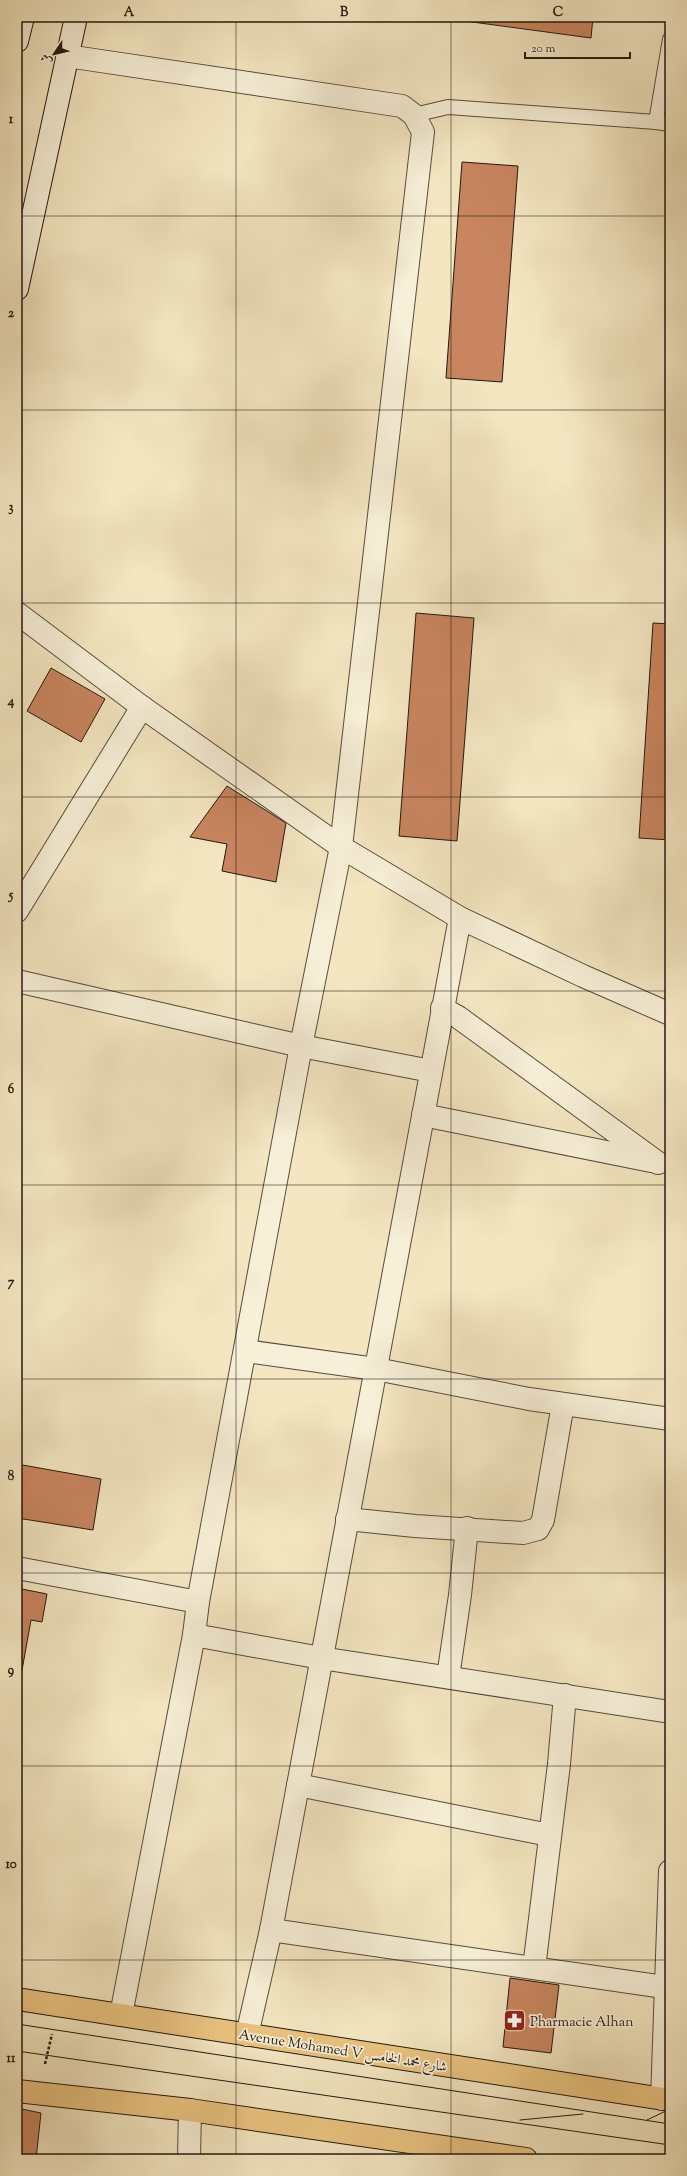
<svg xmlns="http://www.w3.org/2000/svg" width="687" height="2176" font-family="'Sorts Mill Goudy',Amiri,serif">
<rect width="100%" height="100%" fill="#f3e6c1"/>
<filter id="stains"><feTurbulence type="fractalNoise" baseFrequency=".005" numOctaves="4"/><feColorMatrix values="0 0 0 0 .2 0 0 0 0 .09 0 0 0 0 .02 0 0 0 .5 -.17"/></filter>
<radialGradient id="worn" r=".72"><stop offset=".6" stop-color="#630" stop-opacity="0"/><stop offset="1" stop-color="#630" stop-opacity=".3"/></radialGradient>
<g fill="#c8855f" stroke="#231711">
<polygon points="435,17 593,17 591,38"/>
<polygon points="462,162 518,166 502,382 446,378"/>
<polygon points="416,613 474,618 457,841 399,836"/>
<polygon points="653,623 670,624 670,840 639,838"/>
<polygon points="51,668 105,699 81,742 27,711"/>
<polygon points="227,786 286,823 276,882 222,871 227,844 190,837"/>
<polygon points="17,1464 101,1479 93,1530 17,1518"/>
<polygon points="17,1588 47,1594 42,1622 31,1620 17,1698"/>
<polygon points="510,1978 559,1985 551,2053 503,2047"/>
<polygon points="17,2108 41,2113 36,2159 17,2159"/>
</g>
<g fill="none" stroke-linecap="round" stroke-linejoin="round">
<defs>
<g id="lane">
<polyline points="670,39 656,122 670,124"/>
<polyline points="414,115 448,107 656,122"/>
</g>
<g id="street">
<polyline points="67,56 402,106 414,115 423,132 341,847 301,1046 198,1602 194,1635 121,2015"/>
<polyline points="17,613 142,707 341,847 460,918 583,976 670,1014"/>
<polyline points="17,911 142,707"/>
<polyline points="17,981 301,1046 431,1071"/>
<polyline points="442,1008 458,1017 658,1163"/>
<polyline points="423,1115 651,1161"/>
<polyline points="245,1351 376,1369 529,1399 670,1419"/>
<polyline points="347,1519 415,1526 523,1533 538,1529 543,1520 563,1404"/>
<polyline points="17,1568 198,1602"/>
<polyline points="194,1635 321,1658 670,1712"/>
<polyline points="448,1677 460,1595 467,1528"/>
<polyline points="298,1785 549,1835"/>
<polyline points="271,1930 664,1987"/>
<polyline points="534,1968 559,1764 565,1695"/>
<polyline points="247,2035 271,1930 460,918"/>
<polyline points="662,2099 670,1871"/>
<polyline points="189,2159 190,2110"/>
</g>
<g id="secondary">
<polyline points="17,41 23,17"/>
<polyline points="17,289 76,17"/>
</g>
<g id="primary">
<polyline points="17,1999 670,2100"/>
<polyline points="17,2091 190,2110 526,2159"/>
</g>
</defs>
<use href="#lane" stroke="#574b3d" stroke-width="16"/>
<use href="#street" stroke="#574b3d" stroke-width="24"/>
<use href="#secondary" stroke="#231711" stroke-width="24"/>
<use href="#primary" stroke="#231711" stroke-width="24"/>
<polyline stroke="#231711" stroke-width="2.5" stroke-dasharray="3 2" stroke-linecap="butt" points="45,2064 52,2034"/>
<use href="#lane" stroke="#f7efd7" stroke-width="14"/>
<use href="#street" stroke="#f7efd7" stroke-width="22"/>
<use href="#secondary" stroke="#f7efd7" stroke-width="22"/>
<use href="#primary" stroke="#eac380" stroke-width="22"/>
<g stroke="#231711" stroke-width="1">
<polyline points="17,2024 670,2124"/>
<polyline points="17,2051 670,2145"/>
<polyline points="520,2120 583,2114"/>
<polyline points="647,2120 670,2109"/>
</g>
</g>
<path fill="none" stroke="#231711" stroke-width="1" stroke-opacity="0.55" d="M236,17v2142M451,17v2142M17,216h653M17,410h653M17,603h653M17,797h653M17,991h653M17,1185h653M17,1379h653M17,1573h653M17,1766h653M17,1960h653"/>
<defs>
<symbol id="pharmacy-square" viewBox="-11 -11 22 22"><rect x="-9" y="-9" width="18" height="18" rx="4" fill="#8f2418" stroke="#f7efd7"/><path d="M-2-6h4v4h4v4h-4v4h-4v-4h-4v-4h4Z" fill="#fff"/></symbol>
</defs>
<g fill-rule="evenodd">
<use href="#pharmacy-square" x="502" y="2008" width="25" height="25"/>
</g>
<g text-anchor="middle" stroke-width="3.5" stroke-linejoin="round" paint-order="stroke">
<g font-size="14" fill="#231711" stroke="#f7efd7" text-anchor="start">
<text x="530" y="2026">Pharmacie Alhan</text>
</g>
<g font-size="14" fill="#231711" stroke="#f7efd7">
<text transform="translate(343 2050) rotate(9)" y="5">Avenue Mohamed V شارع محمد الخامس</text>
</g>
</g>
<rect width="687" height="2176" fill="none" stroke="#f3e6c1" stroke-width="44"/>
<g transform="translate(54 54) rotate(235)" stroke="#f7efd7" stroke-width="3" paint-order="stroke">
<path d="M0-3L7 15L0 10L-7 15Z" fill="#231711"/>
<text y="-6" font-size="11" font-weight="bold" text-anchor="middle" fill="#231711">ش</text>
</g>
<path d="M525 52v6h105v-6" fill="none" stroke="#231711" stroke-width="2"/>
<text x="531" y="52" font-size="12" fill="#231711" stroke="#f7efd7" stroke-width="3" paint-order="stroke">20 m</text>
<rect x="22" y="22" width="643" height="2132" fill="none" stroke="#231711" stroke-width="1.5"/>
<g font-size="13" text-anchor="middle" font-weight="bold" fill="#231711">
<text x="129" y="16">A</text>
<text x="344" y="16">B</text>
<text x="558" y="16">C</text>
<text x="11" y="123">1</text>
<text x="11" y="317">2</text>
<text x="11" y="511">3</text>
<text x="11" y="705">4</text>
<text x="11" y="899">5</text>
<text x="11" y="1093">6</text>
<text x="11" y="1286">7</text>
<text x="11" y="1480">8</text>
<text x="11" y="1674">9</text>
<text x="11" y="1868">10</text>
<text x="11" y="2062">11</text>
</g>
<rect width="100%" height="100%" filter="url(#stains)"/>
<rect width="100%" height="100%" fill="url(#worn)"/>
</svg>
